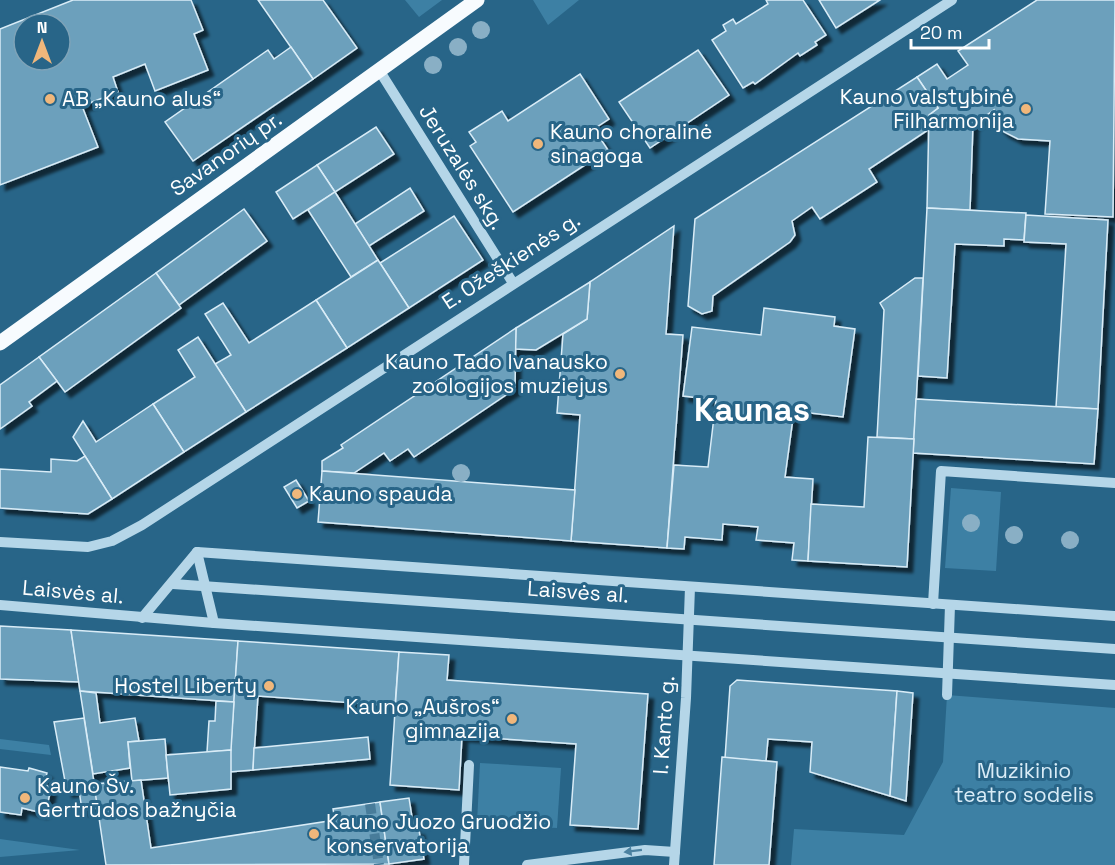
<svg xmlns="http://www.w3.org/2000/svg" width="1115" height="865" font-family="'Space Grotesk',sans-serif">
<defs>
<filter id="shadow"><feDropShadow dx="5.5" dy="5.5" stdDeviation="1.5" flood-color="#0009"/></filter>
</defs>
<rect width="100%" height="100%" fill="#286588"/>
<g fill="#3d80a4">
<polygon points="405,0 442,0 419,17"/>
<polygon points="533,0 579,0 548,25"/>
<polygon points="951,488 1001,492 996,571 945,568"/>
<polygon points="947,695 1115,708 1115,865 791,865 794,829 904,835 943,762"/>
<polygon points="0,739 49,745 51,755 0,749"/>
<polygon points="480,763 561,768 557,828 477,823"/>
<polygon points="0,839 7,840 80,850 0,857"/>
</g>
<g fill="#6ca0bc" stroke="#d9ecf7" stroke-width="1.5" fill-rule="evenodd" filter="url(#shadow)">
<path d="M73,0h118l12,30 -9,4 14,36 -53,21 -10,-27 -32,13 5,15 -36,14 16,41 -98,38v-156zM24,24h36v36h-36z"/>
<polygon points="258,0 323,0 357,48 313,79"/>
<polygon points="766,0 803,0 826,35 815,42 817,45 800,56 798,53 755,84 753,82 743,88 712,40 726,31 723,25 733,19 736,24 768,4"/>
<polygon points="819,0 880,0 836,28"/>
<polygon points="1037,0 1115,0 1113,217 1045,214 1050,141 1018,139 1004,132 995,123 994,110 973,125 970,210 927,208 929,115 938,108 917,77 937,64 947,79 968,65 958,51"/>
<polygon points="291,47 313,79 193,161 165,122 268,50 274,59"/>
<polygon points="698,50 729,95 650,148 619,102"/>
<polygon points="580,74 609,119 594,129 608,150 513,212 470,146 476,142 469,132 502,111 508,121"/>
<polygon points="917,77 938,108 929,115 928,130 869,169 877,182 820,219 812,207 792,221 795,235 790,242 713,296 712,311 702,314 688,306 695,219"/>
<polygon points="376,127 394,154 335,192 317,165"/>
<polygon points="317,165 335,192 293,219 276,192"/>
<polygon points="410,188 424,211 369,246 355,224"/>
<polygon points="335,192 378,260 351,277 308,210"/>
<polygon points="927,208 1026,213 1024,240 1004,239 1004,246 955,244 947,378 918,376"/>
<polygon points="244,209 267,241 179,305 156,273"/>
<polygon points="1026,215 1108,220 1098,409 1056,407 1066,244 1024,242"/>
<polygon points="454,216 483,260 409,308 380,263"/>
<polygon points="674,226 666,334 683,335 667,548 571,541 580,415 557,413 563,334 587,319 590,282"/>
<polygon points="378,260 409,308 347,348 316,300"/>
<polygon points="156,273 181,308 65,392 39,357"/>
<polygon points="915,278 923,278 914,439 877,437 884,310 880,303"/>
<polygon points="590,282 587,319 536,350 515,349 516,328"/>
<polygon points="316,300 347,348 246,412 215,364 231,355 205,314 223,303 249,343"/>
<polygon points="764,308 835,317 834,326 855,329 843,417 794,411 785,477 813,479 808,561 792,560 794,543 756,540 758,527 723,524 722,540 685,537 684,549 667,548 674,465 708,467 716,400 683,396 692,327 761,335"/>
<polygon points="516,328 515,389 414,457 408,449 390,461 384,453 354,473 322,471 322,461 343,448 341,445"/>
<polygon points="198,337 246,412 184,452 153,404 195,377 178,350"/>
<polygon points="39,357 57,381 29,402 32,406 0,429 0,385"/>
<polygon points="916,399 1098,409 1094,464 913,453"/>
<polygon points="153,404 184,452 112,499 73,437 83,421 96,442"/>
<polygon points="868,437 914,439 907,567 808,561 811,504 864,507"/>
<polygon points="85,456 112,499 88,514 0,508 0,469 51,472 51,459 77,461"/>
<polygon points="322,471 575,490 571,541 318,522"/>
<polygon points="296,480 309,501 297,508 284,487"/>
<polygon points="0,626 71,630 79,682 0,679"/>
<polygon points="71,630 238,641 234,702 80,691"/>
<polygon points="238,641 399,652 395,706 258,696 253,770 229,772"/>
<polygon points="399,652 449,655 447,680 648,694 638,829 570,825 576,744 462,736 459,790 390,785"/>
<polygon points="737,680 897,691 890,796 810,772 812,742 768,739 766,761 725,758 730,686"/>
<polygon points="80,691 96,693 100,723 135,718 139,741 128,742 130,768 93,774"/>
<polygon points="897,691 913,693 906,801 890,796"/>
<polygon points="216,701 234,702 231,750 207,752 209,721 215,721"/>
<polygon points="84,718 98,808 82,810 79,790 67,792 54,722"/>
<polygon points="368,737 370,759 253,770 254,748"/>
<polygon points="165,739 168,778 132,781 128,742"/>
<polygon points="231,750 231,789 170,795 166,755"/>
<polygon points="722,757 777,762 769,865 714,865"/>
<polygon points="0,767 28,771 29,768 47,773 44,783 51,789 46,810 42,813 22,808 21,815 0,812"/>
<polygon points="141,780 151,848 335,820 333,809 380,802 389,864 106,865 94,784"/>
<polygon points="409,798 414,830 419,830 424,859 389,864 380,802"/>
</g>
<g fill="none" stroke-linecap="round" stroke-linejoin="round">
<polyline stroke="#487c9a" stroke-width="10" stroke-dasharray="10 5" stroke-linecap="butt" points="370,804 379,865"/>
<g stroke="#b5d6e8" stroke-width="10">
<polyline points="379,70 513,283"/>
<polyline points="0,542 88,547 112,541 142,525 952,0"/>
<polyline points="197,552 1115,616"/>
<polyline points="197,552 214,623"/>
<polyline points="173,584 1115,649"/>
<polyline points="933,604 941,471 1115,483"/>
<polyline points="0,605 214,623 1115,685"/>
<polyline points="142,618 197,552"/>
<polyline points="947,695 950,605"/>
<polyline points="464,865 469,765"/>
<polyline points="527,865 645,850 675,852"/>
<polyline points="674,865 686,698 690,587"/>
</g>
<polyline stroke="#f7fbfe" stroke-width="15" points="0,343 477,0"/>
</g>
<g fill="#89afc5">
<circle cx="481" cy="30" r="9"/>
<circle cx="458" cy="47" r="9"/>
<circle cx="433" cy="65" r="9"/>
<circle cx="461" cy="473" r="9"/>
<circle cx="971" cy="523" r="9"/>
<circle cx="1014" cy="535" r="9"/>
<circle cx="1070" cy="540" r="9"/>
</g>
<defs><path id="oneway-solid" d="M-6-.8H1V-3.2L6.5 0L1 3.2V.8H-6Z" transform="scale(1.5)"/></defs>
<use fill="#4b81a0" href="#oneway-solid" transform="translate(633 851) rotate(173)"/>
<g fill="#f0b77b" stroke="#286588" stroke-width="2">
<circle cx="50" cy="99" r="6"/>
<circle cx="1026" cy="109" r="6"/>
<circle cx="538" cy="144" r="6"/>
<circle cx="620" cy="374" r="6"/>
<circle cx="297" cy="494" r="6"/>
<circle cx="269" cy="686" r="6"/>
<circle cx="512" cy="719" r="6"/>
<circle cx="25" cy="798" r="6"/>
<circle cx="314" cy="834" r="6"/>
</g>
<g text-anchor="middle" stroke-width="6" stroke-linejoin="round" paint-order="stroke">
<g font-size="21" fill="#fff" stroke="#286588" text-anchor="start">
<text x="1014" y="104" text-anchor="end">Kauno valstybinė<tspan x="1014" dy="24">Filharmonija</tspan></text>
<text x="62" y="106">AB „Kauno alus“</text>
<text x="550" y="139">Kauno choralinė<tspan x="550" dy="24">sinagoga</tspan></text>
<text x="608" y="369" text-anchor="end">Kauno Tado Ivanausko<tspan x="608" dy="24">zoologijos muziejus</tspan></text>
<text x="309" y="501">Kauno spauda</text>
<text x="257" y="693" text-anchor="end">Hostel Liberty</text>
<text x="500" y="714" text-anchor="end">Kauno „Aušros“<tspan x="500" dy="24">gimnazija</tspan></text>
<text x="37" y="793">Kauno Šv.<tspan x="37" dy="24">Gertrūdos bažnyčia</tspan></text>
<text x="326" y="829">Kauno Juozo Gruodžio<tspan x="326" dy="24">konservatorija</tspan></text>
</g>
<g font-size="21" fill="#fff" stroke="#286588">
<text transform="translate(226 154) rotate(-35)" y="7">Savanorių pr.</text>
<text transform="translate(462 167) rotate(58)" y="7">Jeruzalės skg.</text>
<text transform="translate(511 261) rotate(-33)" y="7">E. Ožeškienės g.</text>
<text transform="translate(73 592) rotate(5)" y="7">Laisvės al.</text>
<text transform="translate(578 592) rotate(4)" y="7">Laisvės al.</text>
<text transform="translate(664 725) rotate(-86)" y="7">I. Kanto g.</text>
</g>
<g font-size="21" fill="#d9ecf7" stroke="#286588">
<text x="1024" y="778">Muzikinio<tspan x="1024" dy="24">teatro sodelis</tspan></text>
</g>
<g font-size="33" font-weight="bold" fill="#fff" stroke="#286588">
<text x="752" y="421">Kaunas</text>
</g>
</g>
<g transform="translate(42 42)"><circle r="28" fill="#286588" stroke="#7ea3b8" stroke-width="1.5"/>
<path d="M0-4.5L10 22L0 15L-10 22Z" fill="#f0b77b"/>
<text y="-9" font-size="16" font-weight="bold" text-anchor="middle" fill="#ffffff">N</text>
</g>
<path d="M911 39v9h78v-9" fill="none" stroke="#ffffff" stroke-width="3"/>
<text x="920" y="39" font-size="18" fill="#ffffff" stroke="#286588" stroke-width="4.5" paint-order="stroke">20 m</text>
</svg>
